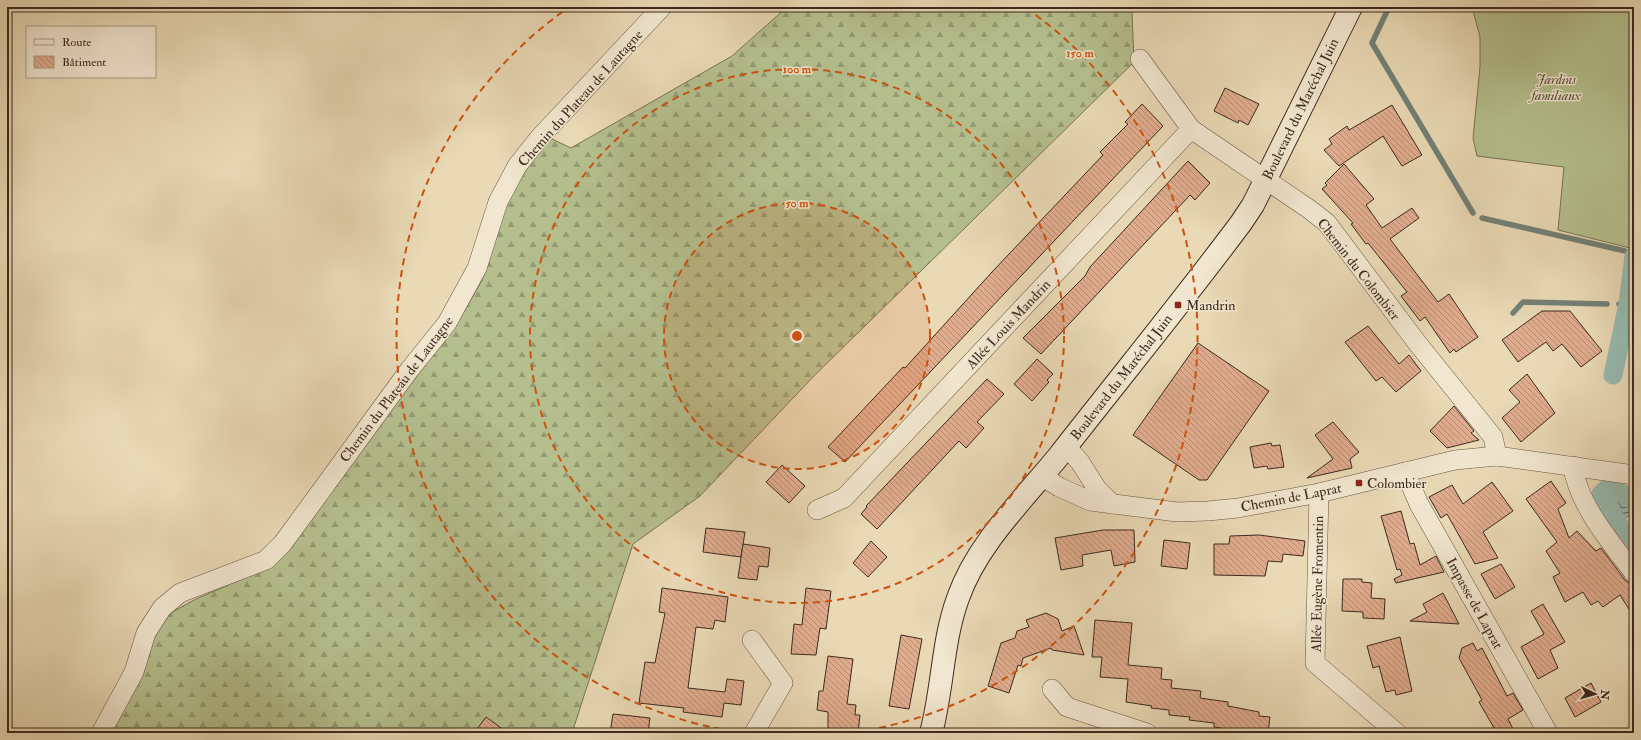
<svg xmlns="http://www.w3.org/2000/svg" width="1641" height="740" font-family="'IM FELL Double Pica',serif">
<defs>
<pattern id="forest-firs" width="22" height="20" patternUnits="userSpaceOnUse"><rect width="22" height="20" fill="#b5bf8e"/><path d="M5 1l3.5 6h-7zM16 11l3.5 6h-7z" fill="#949b73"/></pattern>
<pattern id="water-rules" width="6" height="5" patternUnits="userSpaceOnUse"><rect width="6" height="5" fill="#97bab0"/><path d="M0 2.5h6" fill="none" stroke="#7c978f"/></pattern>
<pattern id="building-back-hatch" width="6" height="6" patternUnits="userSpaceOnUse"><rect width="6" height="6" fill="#e0ac8e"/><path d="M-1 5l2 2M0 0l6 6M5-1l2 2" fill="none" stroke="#b78c73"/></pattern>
</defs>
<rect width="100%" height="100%" fill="#e9d9b5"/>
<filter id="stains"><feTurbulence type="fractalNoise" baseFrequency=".005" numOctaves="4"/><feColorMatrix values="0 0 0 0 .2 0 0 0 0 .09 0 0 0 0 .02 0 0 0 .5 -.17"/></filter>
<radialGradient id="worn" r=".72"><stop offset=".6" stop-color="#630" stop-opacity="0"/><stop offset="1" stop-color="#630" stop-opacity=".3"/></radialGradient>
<polygon fill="url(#forest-firs)" stroke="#797456" points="787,7 1135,7 1132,13 1134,62 814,376 700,496 633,544 572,733 111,733 159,624 174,611 196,599 251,575 464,312 482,280 499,225 512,192 532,159 552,139 571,148 732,56"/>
<polygon fill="#b5bf8e" stroke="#797456" points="1472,7 1634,7 1634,249 1558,230 1564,167 1477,156 1473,138 1480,67 1480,37"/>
<polygon fill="url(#water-rules)" stroke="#738076" points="1607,485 1634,489 1633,515 1618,520 1603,495 1606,494"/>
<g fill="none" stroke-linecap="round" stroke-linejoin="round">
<g stroke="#6a7268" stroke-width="1">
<polyline points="1634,493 1612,490 1609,497 1620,514 1634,511"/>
<polyline points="1634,498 1618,496 1615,497 1622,508 1634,506"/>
</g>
<g stroke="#738076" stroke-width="5.5">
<polyline points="1389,7 1372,43 1473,213"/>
<polyline points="1482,218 1625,251"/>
<polyline points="1619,304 1628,304"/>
<polyline points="1513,313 1523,302 1607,304"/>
</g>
<g stroke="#97bab0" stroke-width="19">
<polyline points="1613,375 1628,304 1634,256"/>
<polyline points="1634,500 1609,487 1601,494 1634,550"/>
</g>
</g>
<g fill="url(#building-back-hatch)" stroke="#3d291f">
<polygon points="1225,88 1259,104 1248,125 1239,120 1238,123 1214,111"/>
<polygon points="1142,104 1163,126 845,462 828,447 903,367 905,368 992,272 1103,155 1100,152 1128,124 1125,122"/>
<polygon points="1392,105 1422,155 1402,166 1383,136 1339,166 1324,150 1332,144 1329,139 1347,126 1349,130"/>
<polygon points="1188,161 1210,183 1195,200 1190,195 1041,354 1023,338 1085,276 1090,267"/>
<polygon points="1344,164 1374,199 1366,205 1382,228 1412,208 1419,218 1390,239 1438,302 1449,294 1478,337 1456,352 1454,349 1450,353 1425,317 1420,321 1401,296 1407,292 1368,243 1366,244 1351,224 1353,223 1322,189 1327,185 1325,183"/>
<polygon points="1542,311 1570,311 1602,351 1581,367 1562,344 1553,351 1546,342 1518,362 1502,340"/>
<polygon points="1368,326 1399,364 1409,355 1421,371 1396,392 1382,377 1376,381 1345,342"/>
<polygon points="1198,343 1269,391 1207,480 1199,480 1133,435"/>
<polygon points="1037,359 1053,374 1047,380 1049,382 1032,401 1014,384"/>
<polygon points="1527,374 1555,413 1521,442 1502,418 1520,402 1509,390"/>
<polygon points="987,379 1004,394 977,422 984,428 966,448 959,441 877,529 861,514 867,507 866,506"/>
<polygon points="1454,406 1474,431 1471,433 1479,440 1447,448 1430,431"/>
<polygon points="1333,422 1359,452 1350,459 1352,468 1307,478 1333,459 1315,435"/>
<polygon points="1271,443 1272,446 1280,445 1284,467 1268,469 1267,466 1254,468 1250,447"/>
<polygon points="782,465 805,486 789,503 766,482"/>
<polygon points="1551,481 1566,503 1558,509 1569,538 1577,531 1596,551 1601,548 1625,580 1634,586 1634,617 1620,595 1603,607 1598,601 1591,605 1583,592 1565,602 1553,577 1560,573 1546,551 1557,542 1526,499"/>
<polygon points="1492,482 1513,511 1483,532 1498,558 1475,564 1447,514 1441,518 1429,497 1452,485 1463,504"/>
<polygon points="1401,511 1410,544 1414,543 1420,565 1436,556 1444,572 1396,583 1394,579 1402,575 1400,569 1397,570 1381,516"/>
<polygon points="706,528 745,532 741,557 703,552"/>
<polygon points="1103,530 1134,530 1135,562 1114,566 1111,550 1082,555 1083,566 1061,570 1055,538"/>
<polygon points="1259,535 1305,541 1303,556 1283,554 1282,562 1268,561 1265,576 1214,575 1214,544 1229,544 1230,536"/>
<polygon points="1164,540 1190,543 1187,569 1161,566"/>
<polygon points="871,541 887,557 868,577 853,563"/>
<polygon points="743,544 770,548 768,567 759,566 757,580 738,578"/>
<polygon points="1501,564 1515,587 1495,599 1481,574"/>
<polygon points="1343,579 1362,579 1362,582 1372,583 1371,598 1385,599 1384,619 1363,618 1363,612 1342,611"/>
<polygon points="662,588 728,597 725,622 715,620 713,629 696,627 688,688 725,692 727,679 744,681 741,705 724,703 722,717 683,712 684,708 639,703 645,662 655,663 665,613 659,612"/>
<polygon points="806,588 831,591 826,629 820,628 816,655 791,654 794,624 802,625"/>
<polygon points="1443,593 1459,624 1410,621 1427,612 1423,604"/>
<polygon points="1543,604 1565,642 1550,650 1558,668 1538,679 1521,647 1544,634 1531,611"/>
<polygon points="1046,613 1058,619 1062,631 1074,626 1084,655 1052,650 1051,648 1023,658 1021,666 1018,665 1009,693 988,686 1001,643 1015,638 1017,631 1029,627 1026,620"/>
<polygon points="1095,620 1132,623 1128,665 1162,668 1161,679 1172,680 1171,688 1201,691 1200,698 1228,702 1228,706 1259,712 1259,716 1270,717 1268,733 1232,733 1232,730 1214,727 1214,723 1189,720 1190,717 1169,715 1169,710 1151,708 1152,706 1126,702 1128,679 1100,677 1102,657 1092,657"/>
<polygon points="901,635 922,639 909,709 889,706"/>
<polygon points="1400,637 1412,691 1396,695 1395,690 1386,692 1379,666 1373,668 1367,646"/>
<polygon points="1473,643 1477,651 1482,648 1507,696 1513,693 1523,710 1508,719 1515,733 1497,733 1479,702 1482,700 1459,658 1462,648"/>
<polygon points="828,656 853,659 847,704 856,705 855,715 860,715 858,733 828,733 828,712 817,710 819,691 823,691"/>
<polygon points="1591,683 1601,702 1575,717 1565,698"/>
<polygon points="613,714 650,718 648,733 610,733"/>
<polygon points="486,717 508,733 474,733"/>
</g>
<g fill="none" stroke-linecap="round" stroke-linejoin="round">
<defs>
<g id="street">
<polyline points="1140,59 1191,129 1309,209 1327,223 1418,344 1493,437 1497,456"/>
<polyline points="1066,446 1080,462 1097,489 1112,504"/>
<path d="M1573,466c4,37 39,78 61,107"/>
<polyline points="1405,472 1419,504 1548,733"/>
<polyline points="1042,476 1059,487 1090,501 1177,512 1208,511 1238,508 1319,493 1455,460 1497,456 1634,475"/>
<polyline points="1319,493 1315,663 1397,733"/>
<polyline points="817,510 844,498 1191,129"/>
<polyline points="752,640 783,683 754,733"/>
<polyline points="1052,689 1067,707 1147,733"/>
<polyline points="101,733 134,672 146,633 162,608 180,593 266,560 283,543 410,369 447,323 477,268 498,202 517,166 540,137 662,7"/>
</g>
<path id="secondary" d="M931,733c12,-44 11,-91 27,-135 19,-54 64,-97 100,-141 61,-78 124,-155 183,-234l12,-18 98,-198"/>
</defs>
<use href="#street" stroke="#685544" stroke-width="20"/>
<use href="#secondary" stroke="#3d291f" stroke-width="24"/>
<use href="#street" stroke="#f1e6cf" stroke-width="19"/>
<use href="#secondary" stroke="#f1e6cf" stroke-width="22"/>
</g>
<circle cx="797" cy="336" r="133" fill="#ce520f" fill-opacity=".12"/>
<g fill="none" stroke="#ce520f" stroke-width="2" stroke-dasharray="7 5">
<circle cx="797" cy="336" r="133"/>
<circle cx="797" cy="336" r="267"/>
<path d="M745 733A400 400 0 0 1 568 8M1026 8A400 400 0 0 1 849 733"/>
</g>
<g fill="#8f2418" stroke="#f1e6cf" stroke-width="1.5">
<rect x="1174" y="301" width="8" height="8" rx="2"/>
<rect x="1355" y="479" width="8" height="8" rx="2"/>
</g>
<g text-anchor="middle" stroke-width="3" stroke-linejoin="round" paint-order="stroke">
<g font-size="14" font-style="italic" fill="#5b4e3b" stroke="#f1e6cf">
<text x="1556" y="84">Jardins<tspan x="1556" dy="16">familiaux</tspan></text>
</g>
<g font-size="14" fill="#3d291f" stroke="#f1e6cf">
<text transform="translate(580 98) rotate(-48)" y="5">Chemin du Plateau de Lautagne</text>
<text transform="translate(1300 109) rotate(-64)" y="5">Boulevard du Maréchal Juin</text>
<text transform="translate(1359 269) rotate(52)" y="5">Chemin du Colombier</text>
<text transform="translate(1008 324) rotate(-47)" y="5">Allée Louis Mandrin</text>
<text transform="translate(1121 377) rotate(-52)" y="5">Boulevard du Maréchal Juin</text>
<text transform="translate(396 389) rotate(-53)" y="5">Chemin du Plateau de Lautagne</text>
<text transform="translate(1291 497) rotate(-11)" y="5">Chemin de Laprat</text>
<text transform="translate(1317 584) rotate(-89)" y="5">Allée Eugène Fromentin</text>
<text transform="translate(1475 603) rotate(61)" y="5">Impasse de Laprat</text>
</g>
<g font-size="14" fill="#3d291f" stroke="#f1e6cf" text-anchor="start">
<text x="1186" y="310">Mandrin</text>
<text x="1367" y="488">Colombier</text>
</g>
</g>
<circle cx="797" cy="336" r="6" fill="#ce520f" stroke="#f1e6cf" stroke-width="2"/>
<g font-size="12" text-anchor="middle" font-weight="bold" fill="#ce520f" stroke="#f1e6cf" stroke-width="3" stroke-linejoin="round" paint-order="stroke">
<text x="1080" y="57">150 m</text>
<text x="797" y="73">100 m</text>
<text x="797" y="207">50 m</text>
</g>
<rect width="1641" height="740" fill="none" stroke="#e9d9b5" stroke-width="24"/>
<rect x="8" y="8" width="1625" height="724" fill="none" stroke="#3d291f" stroke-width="2"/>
<rect x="12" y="12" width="1617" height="716" fill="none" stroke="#3d291f"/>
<rect x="26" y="26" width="130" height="52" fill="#f1e6cf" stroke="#a99a89"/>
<rect x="34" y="39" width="20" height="6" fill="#f1e6cf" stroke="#a99a89"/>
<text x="62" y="46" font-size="12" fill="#3d291f">Route</text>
<rect x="34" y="56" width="20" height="12" fill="url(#building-back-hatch)" stroke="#a99a89"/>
<text x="62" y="66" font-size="12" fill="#3d291f">Bâtiment</text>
<g transform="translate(1595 694) rotate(95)" stroke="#f1e6cf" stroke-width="3" paint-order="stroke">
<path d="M0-3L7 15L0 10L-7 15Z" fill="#3d291f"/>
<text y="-6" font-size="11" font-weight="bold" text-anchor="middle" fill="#3d291f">N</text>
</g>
<rect width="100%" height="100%" filter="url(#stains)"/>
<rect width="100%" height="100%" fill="url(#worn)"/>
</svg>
